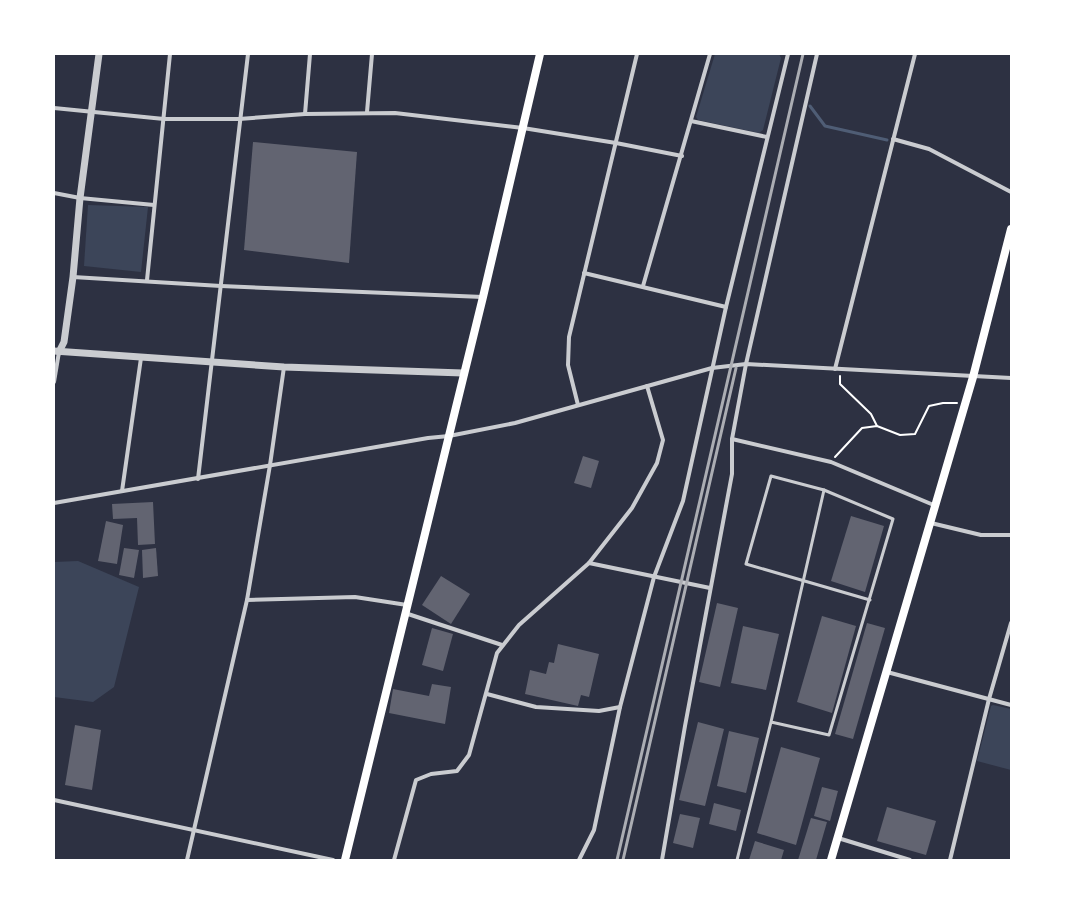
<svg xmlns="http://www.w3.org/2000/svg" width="1065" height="914" font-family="'Fira Sans',sans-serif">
<rect width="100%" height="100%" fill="#2d3142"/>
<g fill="#3c4559">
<polygon points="715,54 779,54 781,58 763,130 759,133 698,120 696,117"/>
<polygon points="88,205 148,207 141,272 84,266"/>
<polygon points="78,561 139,587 114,687 93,702 54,697 54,562"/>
<polygon points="993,705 1011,709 1011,770 977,761 991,706"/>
</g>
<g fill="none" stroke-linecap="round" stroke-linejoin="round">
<polyline stroke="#4f5d75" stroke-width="3" points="810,106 825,126 887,140"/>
</g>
<g fill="#626471">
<polygon points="253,142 357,152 349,263 244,250"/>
<polygon points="583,456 599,461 591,488 574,483"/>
<polygon points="153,502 155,544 138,545 137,518 113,519 112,504"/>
<polygon points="851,516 884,526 865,592 831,581"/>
<polygon points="106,521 123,525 117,564 98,561"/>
<polygon points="124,548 139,550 134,578 119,575"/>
<polygon points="156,548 158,576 143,578 142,550"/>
<polygon points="441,576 470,594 451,624 422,605"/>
<polygon points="717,603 738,608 720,687 699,682"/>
<polygon points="822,616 856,626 832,713 797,702"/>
<polygon points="867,623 885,628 853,739 835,734"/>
<polygon points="743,626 779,634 766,690 731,683"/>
<polygon points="432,628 453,634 443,671 422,665"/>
<polygon points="558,644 599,654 589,697 581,695 578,706 525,694 530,670 546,674 549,662 554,663"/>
<polygon points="432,684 451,687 445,724 389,713 393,689 429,696"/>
<polygon points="698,722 724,729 705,806 679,800"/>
<polygon points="75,725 101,730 92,790 65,785"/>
<polygon points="729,731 759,738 746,793 717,786"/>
<polygon points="781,747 820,758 796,845 757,833"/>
<polygon points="822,787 838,791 830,821 814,816"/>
<polygon points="714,803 741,810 736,831 709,824"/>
<polygon points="887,807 936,821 926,855 877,841"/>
<polygon points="680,814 700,818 693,848 673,843"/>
<polygon points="811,818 827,822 816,860 798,860"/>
<polygon points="755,841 784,850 781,860 749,860"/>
</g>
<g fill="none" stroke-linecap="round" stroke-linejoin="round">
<g stroke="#fff" stroke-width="2">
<polyline points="840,376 840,384 871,414 877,426"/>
<polyline points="835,457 862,428 877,426 900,435 915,434 929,406 943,403 957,403"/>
</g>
<g stroke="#caccd0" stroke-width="3">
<polyline points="824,490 771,476 746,564 870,600"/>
<polyline points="737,860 771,722 824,490 893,519 829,735 771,722"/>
</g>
<g stroke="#caccd0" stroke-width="4">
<polyline points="54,108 164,119 239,119 305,114 395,113 523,128 616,143 682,156"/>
<polyline points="367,112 372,54"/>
<polyline points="305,114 310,54"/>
<polyline points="691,121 767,137"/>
<polyline points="893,139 929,149 1011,192"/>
<polyline points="54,193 80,198 154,205"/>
<polyline points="584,273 726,307"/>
<polyline points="73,277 221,286 483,297"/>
<polyline points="147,280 170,54"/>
<polyline points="643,286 710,54"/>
<polyline points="835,369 915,54"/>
<polyline points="54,382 59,352"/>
<polyline points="578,405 568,365 569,337 637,54"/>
<polyline points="732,439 831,462 936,506"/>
<polyline points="198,479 248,54"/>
<polyline points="122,491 141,358"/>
<polyline points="54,503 428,438 449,436 515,423 712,368 746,364 1011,378"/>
<polyline points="931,523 981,535 1011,535"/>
<polyline points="589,563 710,588"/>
<polyline points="247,600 355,597 407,605"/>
<polyline points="405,613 502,645"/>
<polyline points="887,672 1011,705"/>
<polyline points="487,694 536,707 599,711 620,707"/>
<polyline points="54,800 333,860"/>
<polyline points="838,838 910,860"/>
<polyline points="187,860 247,600 270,465 284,367"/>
<polyline points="394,860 416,780 431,774 457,771 469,755 497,653 519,625 589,563 632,508 657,463 663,440 647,386"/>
<polyline points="579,860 594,830 620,707 654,577 683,501 726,307 788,54"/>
<polyline points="662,860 685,726 732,474 732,439 746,364 817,54"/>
<polyline points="950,860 989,699 1011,623"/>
</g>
<g stroke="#caccd0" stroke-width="7">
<polyline points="54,351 284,367 463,373"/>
<polyline points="59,352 64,342 73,277 80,198 99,54"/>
</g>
<g stroke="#fff" stroke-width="8">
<polyline points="345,860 483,297 540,54"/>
<polyline points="831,860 973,377 1011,229"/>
</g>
<g stroke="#abadb3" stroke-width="3">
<polyline points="617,860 803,54"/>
<polyline points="623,860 736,368"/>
</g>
</g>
<rect width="1065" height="914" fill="none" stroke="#ffffff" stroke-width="110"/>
</svg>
